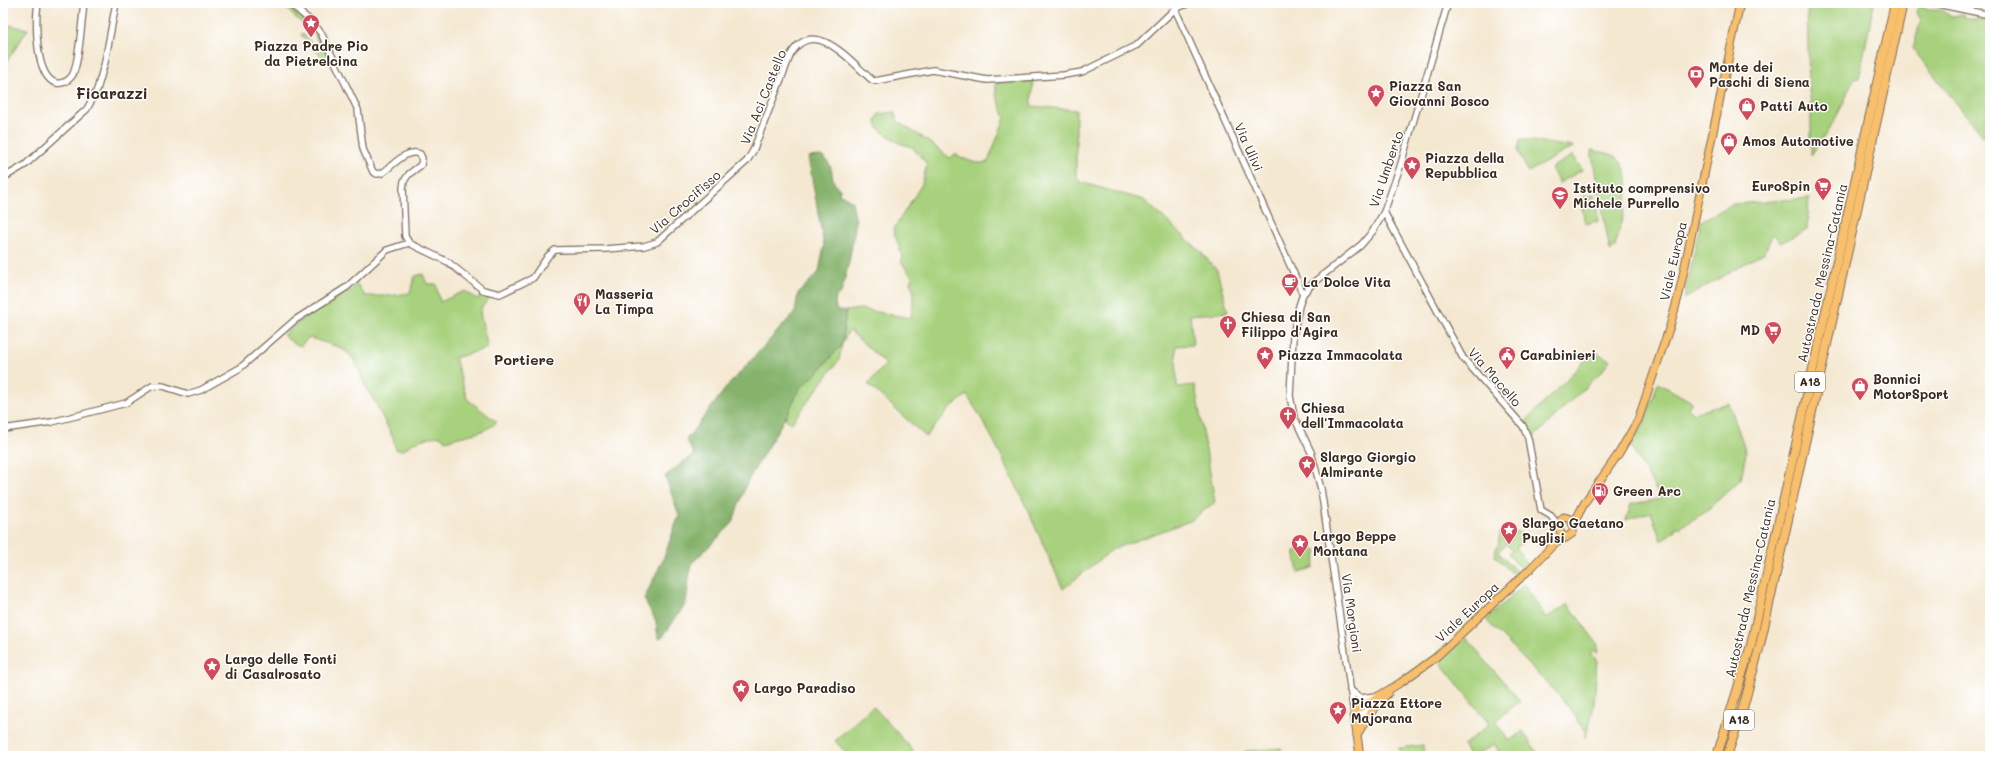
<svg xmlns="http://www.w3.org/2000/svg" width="1993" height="759" font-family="Mali,sans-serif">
<rect width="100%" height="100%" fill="#fff"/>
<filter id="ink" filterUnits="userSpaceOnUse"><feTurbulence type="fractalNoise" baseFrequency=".025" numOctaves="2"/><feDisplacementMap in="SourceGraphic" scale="8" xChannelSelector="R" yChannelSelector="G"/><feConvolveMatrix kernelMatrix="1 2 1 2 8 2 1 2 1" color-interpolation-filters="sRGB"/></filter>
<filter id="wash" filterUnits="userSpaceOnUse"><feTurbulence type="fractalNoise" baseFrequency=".012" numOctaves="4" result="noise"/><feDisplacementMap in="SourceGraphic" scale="16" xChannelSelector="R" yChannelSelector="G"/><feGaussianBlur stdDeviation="0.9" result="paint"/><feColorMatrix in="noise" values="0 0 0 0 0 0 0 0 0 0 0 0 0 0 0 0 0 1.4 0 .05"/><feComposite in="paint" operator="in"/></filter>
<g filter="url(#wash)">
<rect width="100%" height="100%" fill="#f4e8d1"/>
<g fill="#a7d17d" stroke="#717e4e">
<path d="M1807,3h67l-15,76 -4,-1c-7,9 -8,18 -13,28 -9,18 -19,33 -31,49v-52l-2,-13z"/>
<polygon points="288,5 312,25 312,30 304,29 305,26 288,10"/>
<path d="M1918,6l19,5 1,-2c6,1 9,7 15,7 4,0 6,-2 10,-2v3l27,5v123l-77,-96 8,-30 -5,-6z"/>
<polygon points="3,24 28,29 3,67"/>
<polygon points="302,33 316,48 321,49 314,33 318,33 332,63 325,60 301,35"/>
<path d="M1033,81l-2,25 45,4v65l4,7 64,18 54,49 19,21 11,42 -38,3 3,30 -17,1 1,41 18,-2 20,117 -25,19 -77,28 -50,40c-30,-66 -57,-133 -96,-194l-16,12 -25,30 -58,-53 18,-20 -37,-34 -7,14 -3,16 -48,64 -6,-6 14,-29 19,-17 24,-28 4,-33 14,-2 51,9 3,-27 -4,-8 2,-7 -11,-14 2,-5 -10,-27 29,-46 5,-20 -15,-17 -13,-4 -19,-13 -3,-4 -1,-5 3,-7 15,-2 4,10 27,17 25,19 5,-4c11,6 21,11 33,8l17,-44 -9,-24v-11z"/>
<polygon points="1520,139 1573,147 1528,172 1518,151"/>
<path d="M1591,150c8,2 19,2 26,8 22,19 3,66 -2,89l-5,4z"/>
<polygon points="1573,155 1582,170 1559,183 1551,168"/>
<polygon points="1594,195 1599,221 1585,224 1580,198"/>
<polygon points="1809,198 1807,230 1780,243 1773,233 1765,252 1684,299 1701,221 1733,204"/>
<path d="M423,274l4,10h9l4,18 25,-11 12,8 5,-4 7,4 -7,8 -2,6 8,35 -33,10 12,41 30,23c-14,13 -34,12 -51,19l-6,-5c-12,1 -28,5 -36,14h-8l-3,-12 -19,-38c-19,-23 -10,-47 -45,-56 -7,-2 -13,-5 -21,-6l-7,8 -8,-3 -10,-8 22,-18 46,-27 6,-6 8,12h23l22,-3 5,-17z"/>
<polygon points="1594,351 1610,360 1603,370 1533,438 1525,422"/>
<polygon points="1658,383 1692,402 1688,408 1693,413 1729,403 1746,452 1741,479 1704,513 1680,527 1675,527 1675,530 1661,541 1651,512 1626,520 1631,504 1661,499 1631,446 1643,426"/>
<polygon points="1519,532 1523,543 1516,547 1527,564 1522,569 1508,554 1512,550 1506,544 1498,552 1518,573 1515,576 1495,556 1496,547 1498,547 1500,533"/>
<polygon points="1309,548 1317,550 1313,568 1298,572 1294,551"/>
<path d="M1524,584l22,34 22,-14 30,41 -1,8 -4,-3 -3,4 7,5c-2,27 -1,53 -12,78v-7l-22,-30 -77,-80z"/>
<polygon points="1466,638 1520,701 1495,721 1509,741 1523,731 1539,756 1502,756 1494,744 1475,756 1470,756 1463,745 1489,724 1440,662"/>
<polygon points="873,706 918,756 849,756 835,741"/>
<polygon points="1423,745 1424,756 1401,756 1399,748"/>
<polygon points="1281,748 1282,756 1245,756 1245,751"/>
</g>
<path fill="#85b36c" stroke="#606e45" d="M821,156c17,9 6,26 19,33l-1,6 7,2 6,4 4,21 -7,40 -8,31 -5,3 -1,8 2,7h9l-4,33 -24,28 -19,17 -9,20 -43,73 -15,42 -41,40 -5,39 -24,35 -4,1 -2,-18 -12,-22 20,-42 15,-42 -14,-39 29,-22 -8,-14 40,-52 69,-76 3,-19 21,-21 5,-27 -16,-88z"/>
</g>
<g filter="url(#ink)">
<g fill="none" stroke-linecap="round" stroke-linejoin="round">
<defs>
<g id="minor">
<path d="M38,3c-3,17 -3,74 18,80 6,1 12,-2 16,-7 7,-10 10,-59 12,-73"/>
<path d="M289,3l23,19 9,11 37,77 5,39 10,23 4,2 5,-1c11,-7 24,-25 38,-19l2,4 -1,7 -12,9 -5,7 -1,7 2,48 4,7"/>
<polyline points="1933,3 1990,15"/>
<polyline points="1175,9 1303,294"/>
<polyline points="3,178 25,165 87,109 97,90 105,62 116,3"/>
<polyline points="1384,212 1463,358 1523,426 1528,438 1541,510 1551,516 1559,526"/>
<path d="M409,243l39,19 35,28 17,4 33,-16 15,-22 7,-6 50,-1 39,-3 13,-4 90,-81 6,-10 37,-95c23,-42 61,6 82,24l3,1 58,-11 54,10 77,-5 18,-3 55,-27 38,-36 14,-6"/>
<polyline points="3,429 52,422 126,403 152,386 163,386 188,394 201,390 240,368 295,320 347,287 387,250 409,243"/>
<polyline points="1350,690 1361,698 1376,696"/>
<polyline points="1379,702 1363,713 1354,714 1321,489 1311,452 1294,417 1292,406 1290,396 1293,336 1299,306 1303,294 1314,282 1361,245 1373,231 1384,212 1400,167 1448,3"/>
</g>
<g id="major">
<path d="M1564,517l7,2 2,6v8l-6,4c-8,-2 -9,-9 -7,-16z"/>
<polyline points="1573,525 1585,502 1619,453 1638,420 1670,326 1679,294 1740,3"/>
<polyline points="1357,735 1368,716 1388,693"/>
<polyline points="1360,756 1354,714 1357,709 1400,683 1435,658 1530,569 1554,544 1567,537"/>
</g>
<g id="highway">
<polyline points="1717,756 1751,645 1895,3"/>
<polyline points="1727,756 1743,708 1760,645 1903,3"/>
</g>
</defs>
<use href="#minor" stroke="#7c6c5d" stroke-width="8"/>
<use href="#major" stroke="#7c6c5d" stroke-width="9"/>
<use href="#highway" stroke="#7c6c5d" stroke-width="10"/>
<use href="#minor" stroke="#fff" stroke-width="5.5"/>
<use href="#major" stroke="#f8bf6c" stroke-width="7"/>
<use href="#highway" stroke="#f8bf6c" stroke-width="8"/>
</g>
</g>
<defs>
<symbol id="sight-pin" viewBox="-11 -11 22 30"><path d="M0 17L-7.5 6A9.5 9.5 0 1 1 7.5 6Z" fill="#d1495b" stroke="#fff"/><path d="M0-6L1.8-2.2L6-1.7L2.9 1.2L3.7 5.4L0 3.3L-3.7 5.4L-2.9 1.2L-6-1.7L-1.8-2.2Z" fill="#fff"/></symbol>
<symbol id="bank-pin" viewBox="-11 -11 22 30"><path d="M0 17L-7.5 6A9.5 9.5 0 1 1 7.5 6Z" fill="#d1495b" stroke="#fff"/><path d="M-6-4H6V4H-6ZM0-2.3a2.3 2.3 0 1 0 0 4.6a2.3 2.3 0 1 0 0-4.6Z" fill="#fff"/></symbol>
<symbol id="shop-pin" viewBox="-11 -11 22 30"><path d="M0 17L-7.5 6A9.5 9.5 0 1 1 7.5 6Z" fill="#d1495b" stroke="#fff"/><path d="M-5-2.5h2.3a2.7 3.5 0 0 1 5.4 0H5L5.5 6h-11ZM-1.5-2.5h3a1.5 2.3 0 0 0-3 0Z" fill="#fff"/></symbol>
<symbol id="supermarket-pin" viewBox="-11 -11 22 30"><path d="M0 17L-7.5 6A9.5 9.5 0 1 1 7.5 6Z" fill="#d1495b" stroke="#fff"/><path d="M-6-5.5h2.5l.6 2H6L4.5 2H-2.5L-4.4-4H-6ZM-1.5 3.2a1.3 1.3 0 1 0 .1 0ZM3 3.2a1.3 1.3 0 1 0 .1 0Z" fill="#fff"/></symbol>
<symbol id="school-pin" viewBox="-11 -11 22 30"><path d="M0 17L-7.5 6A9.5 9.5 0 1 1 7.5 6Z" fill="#d1495b" stroke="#fff"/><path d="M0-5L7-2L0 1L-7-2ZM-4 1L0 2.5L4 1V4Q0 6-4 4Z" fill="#fff"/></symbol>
<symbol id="cafe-pin" viewBox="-11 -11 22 30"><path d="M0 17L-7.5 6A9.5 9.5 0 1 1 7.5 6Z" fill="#d1495b" stroke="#fff"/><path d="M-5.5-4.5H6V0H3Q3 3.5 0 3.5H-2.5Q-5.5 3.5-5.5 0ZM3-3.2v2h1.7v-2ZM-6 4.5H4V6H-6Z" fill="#fff"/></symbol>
<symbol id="restaurant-pin" viewBox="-11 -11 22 30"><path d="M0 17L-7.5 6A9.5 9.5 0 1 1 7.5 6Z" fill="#d1495b" stroke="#fff"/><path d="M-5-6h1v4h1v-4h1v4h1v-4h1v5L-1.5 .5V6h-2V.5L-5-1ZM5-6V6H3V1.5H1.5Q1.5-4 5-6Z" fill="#fff"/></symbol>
<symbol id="church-pin" viewBox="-11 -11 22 30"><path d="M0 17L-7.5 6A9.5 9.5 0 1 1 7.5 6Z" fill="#d1495b" stroke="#fff"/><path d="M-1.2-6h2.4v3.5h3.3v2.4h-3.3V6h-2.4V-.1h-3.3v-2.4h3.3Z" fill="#fff"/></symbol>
<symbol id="civic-pin" viewBox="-11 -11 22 30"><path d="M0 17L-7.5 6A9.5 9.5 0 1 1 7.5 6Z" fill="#d1495b" stroke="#fff"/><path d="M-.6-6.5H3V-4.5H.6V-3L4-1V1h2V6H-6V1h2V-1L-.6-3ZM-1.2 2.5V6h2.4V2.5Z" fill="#fff"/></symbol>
<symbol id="fuel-pin" viewBox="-11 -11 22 30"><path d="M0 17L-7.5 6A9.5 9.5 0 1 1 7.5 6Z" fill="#d1495b" stroke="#fff"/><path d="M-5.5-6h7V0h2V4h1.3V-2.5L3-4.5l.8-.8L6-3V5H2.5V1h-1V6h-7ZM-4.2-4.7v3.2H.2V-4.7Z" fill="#fff"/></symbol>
</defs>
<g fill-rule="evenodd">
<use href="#sight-pin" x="301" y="13" width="20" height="27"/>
<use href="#bank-pin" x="1686" y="64" width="20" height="27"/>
<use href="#sight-pin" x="1366" y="83" width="20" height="27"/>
<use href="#shop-pin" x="1737" y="96" width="20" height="27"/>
<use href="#shop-pin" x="1719" y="131" width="20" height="27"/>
<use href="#sight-pin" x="1402" y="155" width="20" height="27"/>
<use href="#supermarket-pin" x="1813" y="176" width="20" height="27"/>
<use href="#school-pin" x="1550" y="185" width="20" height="27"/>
<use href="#cafe-pin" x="1280" y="272" width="20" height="27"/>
<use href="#restaurant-pin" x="572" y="291" width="20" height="27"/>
<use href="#church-pin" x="1218" y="314" width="20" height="27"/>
<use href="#supermarket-pin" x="1763" y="320" width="20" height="27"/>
<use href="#sight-pin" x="1255" y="345" width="20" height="27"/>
<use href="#civic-pin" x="1497" y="345" width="20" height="27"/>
<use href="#shop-pin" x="1850" y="376" width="20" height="27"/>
<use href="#church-pin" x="1278" y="405" width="20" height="27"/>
<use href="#sight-pin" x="1297" y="454" width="20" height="27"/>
<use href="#fuel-pin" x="1590" y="481" width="20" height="27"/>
<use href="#sight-pin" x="1499" y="520" width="20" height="27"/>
<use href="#sight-pin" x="1290" y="533" width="20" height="27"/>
<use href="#sight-pin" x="202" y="656" width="20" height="27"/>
<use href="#sight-pin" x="731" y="678" width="20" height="27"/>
<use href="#sight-pin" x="1328" y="700" width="20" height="27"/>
</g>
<g text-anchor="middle" stroke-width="3" stroke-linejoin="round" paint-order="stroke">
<g fill="#fff" stroke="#766a62" stroke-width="1">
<rect x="1795" y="372" width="30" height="20" rx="3"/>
<rect x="1724" y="710" width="30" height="20" rx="3"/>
</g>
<g font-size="12" font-weight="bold" fill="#3b2a1e">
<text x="1810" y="386">A18</text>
<text x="1739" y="724">A18</text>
</g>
<g font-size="13" font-weight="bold" fill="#3b2a1e" stroke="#fff" text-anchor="start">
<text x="311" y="51" text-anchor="middle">Piazza Padre Pio<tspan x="311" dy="15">da Pietrelcina</tspan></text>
<text x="1709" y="72">Monte dei<tspan x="1709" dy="15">Paschi di Siena</tspan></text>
<text x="1389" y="91">Piazza San<tspan x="1389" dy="15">Giovanni Bosco</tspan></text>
<text x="1760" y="111">Patti Auto</text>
<text x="1742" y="146">Amos Automotive</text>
<text x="1425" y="163">Piazza della<tspan x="1425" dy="15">Repubblica</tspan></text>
<text x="1810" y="191" text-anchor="end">EuroSpin</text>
<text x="1573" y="193">Istituto comprensivo<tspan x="1573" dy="15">Michele Purrello</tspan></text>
<text x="1303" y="287">La Dolce Vita</text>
<text x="595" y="299">Masseria<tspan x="595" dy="15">La Timpa</tspan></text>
<text x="1241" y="322">Chiesa di San<tspan x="1241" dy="15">Filippo d'Agira</tspan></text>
<text x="1760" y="335" text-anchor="end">MD</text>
<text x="1278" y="360">Piazza Immacolata</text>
<text x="1520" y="360">Carabinieri</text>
<text x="1873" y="384">Bonnici<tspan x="1873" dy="15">MotorSport</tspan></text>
<text x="1301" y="413">Chiesa<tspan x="1301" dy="15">dell'Immacolata</tspan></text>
<text x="1320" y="462">Slargo Giorgio<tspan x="1320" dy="15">Almirante</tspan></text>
<text x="1613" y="496">Green Arc</text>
<text x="1522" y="528">Slargo Gaetano<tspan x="1522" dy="15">Puglisi</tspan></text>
<text x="1313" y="541">Largo Beppe<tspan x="1313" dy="15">Montana</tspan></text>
<text x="225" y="664">Largo delle Fonti<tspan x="225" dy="15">di Casalrosato</tspan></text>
<text x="754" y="693">Largo Paradiso</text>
<text x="1351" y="708">Piazza Ettore<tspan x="1351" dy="15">Majorana</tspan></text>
</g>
<g font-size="13" fill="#3b2a1e" stroke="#fff">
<text transform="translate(763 97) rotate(-68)" y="5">Via Aci Castello</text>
<text transform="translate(1249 147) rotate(66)" y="5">Via Ulivi</text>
<text transform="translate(1386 169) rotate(-71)" y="5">Via Umberto</text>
<text transform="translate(685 202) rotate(-41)" y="5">Via Crocifisso</text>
<text transform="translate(1673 261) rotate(-77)" y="5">Viale Europa</text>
<text transform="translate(1822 273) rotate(-77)" y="5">Autostrada Messina-Catania</text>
<text transform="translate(1495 377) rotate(49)" y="5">Via Macello</text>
<text transform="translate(1750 588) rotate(-77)" y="5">Autostrada Messina-Catania</text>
<text transform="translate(1467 612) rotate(-43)" y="5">Viale Europa</text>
<text transform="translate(1352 613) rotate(82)" y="5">Via Morgioni</text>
</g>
<g font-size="14" font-weight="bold" fill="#3b2a1e" stroke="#fff">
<text x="524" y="365">Portiere</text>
</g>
<g font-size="15" font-weight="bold" fill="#3b2a1e" stroke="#fff">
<text x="112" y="99">Ficarazzi</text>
</g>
</g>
<rect width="1993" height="759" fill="none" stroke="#fff" stroke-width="16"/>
</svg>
